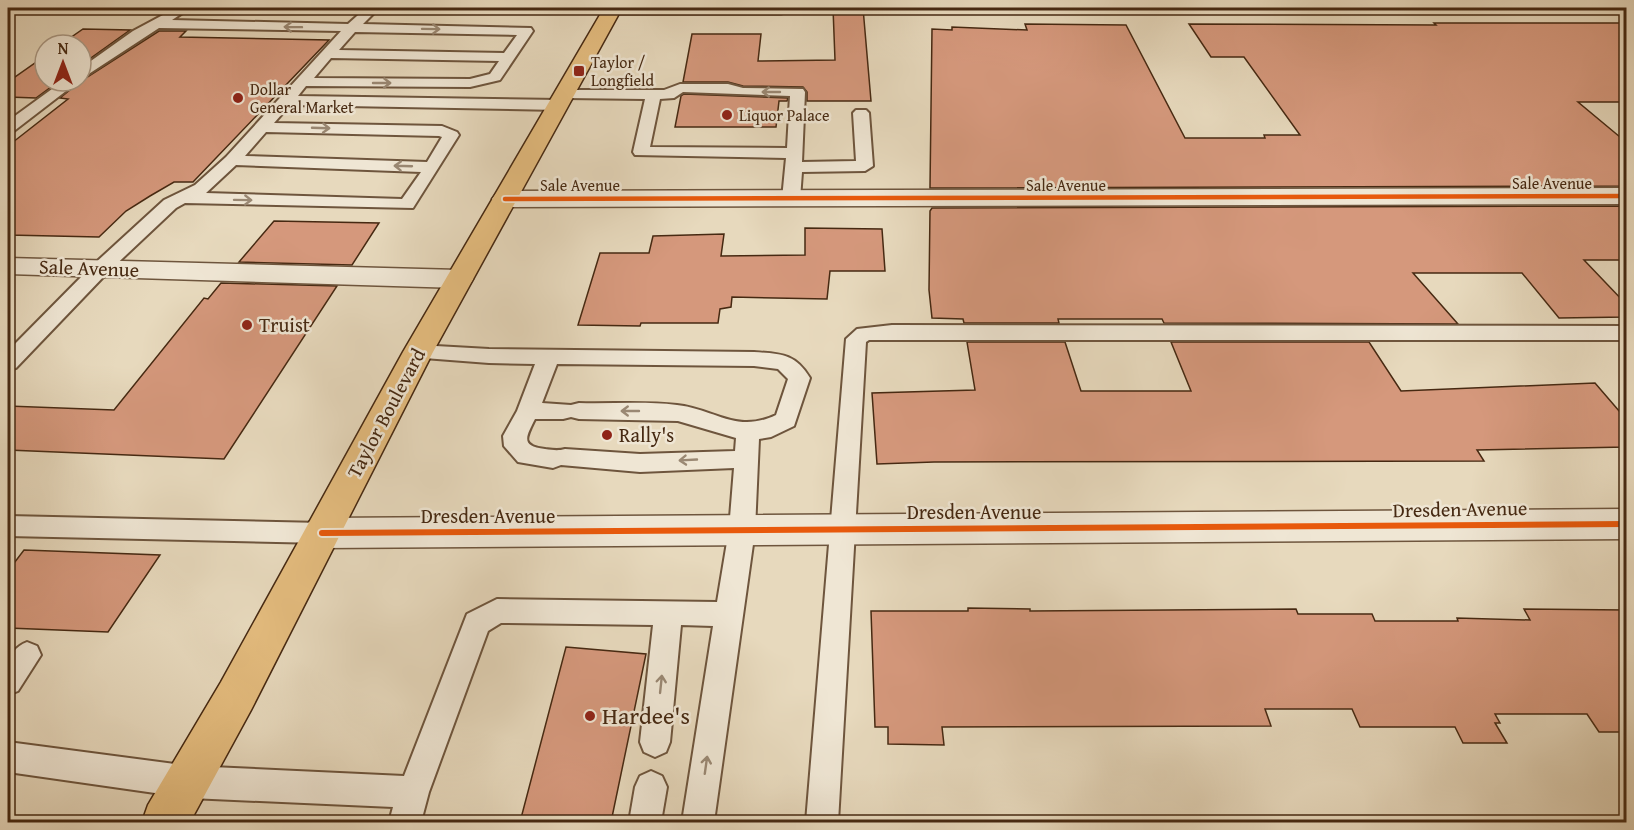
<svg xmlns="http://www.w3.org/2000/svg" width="1634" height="830" font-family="'Gentium Book Plus',serif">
<rect width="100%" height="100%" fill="#e7d9bd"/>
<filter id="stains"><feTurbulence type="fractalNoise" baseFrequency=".00333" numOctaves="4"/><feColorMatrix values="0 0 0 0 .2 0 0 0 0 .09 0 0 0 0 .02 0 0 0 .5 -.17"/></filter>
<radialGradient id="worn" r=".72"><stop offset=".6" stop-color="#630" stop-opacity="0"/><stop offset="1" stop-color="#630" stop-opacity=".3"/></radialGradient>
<g fill="#d5987c" stroke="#462912" stroke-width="1.5">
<polygon points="833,8 863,8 871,101 807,101 807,92 803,87 743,86 728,82 683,82 692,34 761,34 758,61 835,60"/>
<polygon points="1434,23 1626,23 1626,102 1578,102 1626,142 1626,186 930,188 932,29 952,30 952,27 1027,30 1025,24 1126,25 1185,138 1265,138 1264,135 1300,135 1244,57 1211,57 1189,24 1436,25"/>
<polygon points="83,29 130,30 81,65 81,45 60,45"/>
<polygon points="159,31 186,31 180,37 329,40 193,182 174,182 150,196 126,211 99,237 8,235 8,146 68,99 60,98 81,81"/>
<polygon points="45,56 45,81 59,81 36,98 8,97 8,82"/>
<polygon points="684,94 788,98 787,101 779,101 776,127 675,127 681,96"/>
<polygon points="1626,206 1626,260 1584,260 1626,304 1626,317 1559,318 1522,273 1413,273 1458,324 1164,323 1162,319 1058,319 1059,323 964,323 963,319 932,318 929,290 930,211 932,208"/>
<polygon points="274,221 379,223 352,265 239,262"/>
<polygon points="805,228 882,229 885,271 830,271 827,299 732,297 731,307 720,309 718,323 641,323 640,326 578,325 600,253 649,253 653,236 724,234 721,256 805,255"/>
<polygon points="221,283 337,286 224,459 8,450 8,406 114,410 204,298 208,299"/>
<polygon points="967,342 1065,342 1081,391 1191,391 1171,342 1369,342 1401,391 1595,383 1626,419 1626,447 1477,450 1484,461 934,462 877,464 872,393 975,390"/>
<polygon points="24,550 160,555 108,632 8,628 8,571"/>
<polygon points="968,608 1030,609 1030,611 1296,609 1298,614 1372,614 1375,621 1458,621 1457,618 1530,620 1524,609 1626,610 1626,732 1599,732 1587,714 1495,714 1500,723 1495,723 1507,743 1463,743 1455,727 1360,727 1352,709 1265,709 1271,726 942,727 944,745 888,744 888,727 875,727 871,611 968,611"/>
<polygon points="566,647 646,654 611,822 520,822"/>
</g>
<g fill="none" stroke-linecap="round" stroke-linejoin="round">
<defs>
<g id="service">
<path d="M176,8h14l-18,12 176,4 18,-16h13l-16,16 168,4 2,3 -33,49 -30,7 -164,-1 -8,10 261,4 8,5 -8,5 -269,-5 -16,18 168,3 15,6 2,3 -46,73 -228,-5 -9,5 -69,65 -91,95 -8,2v-19l85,-86 71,-65 31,-15 31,-28 115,-126 -182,-3 -78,51v-11l52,-37zM355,32l162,3 -13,18 -165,-3zM331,58l168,3 -9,13 -20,5 -156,-1zM266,132l173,4 3,1 -15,25 -182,-6zM236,165l185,7 -19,27 -196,-6z"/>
<polygon points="63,81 79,81 14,131 8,133 8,121"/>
<path d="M680,84h48l15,4 60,1 2,3 -3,70 54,-1 -3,-48 3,-3h10l3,3 4,53 -8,5 -63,1 -2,27 -3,4h-12l-3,-4 4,-41 -151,-3 -2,-3 12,-53 -79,-1 -7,-4 7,-4h98zM683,92l107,4 -3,52 -137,-1 10,-48 14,-1z"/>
<polygon points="892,325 1626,326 1626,340 869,340 866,342 838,822 806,822 846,339 857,329"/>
<path d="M418,345l71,4 265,3c26,2 41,1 56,26l-16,48 -23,11 -12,2 -4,91 -41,292h-32l31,-196 -32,-1 -11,117 -4,10 -11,5 -11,-5 -4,-10 13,-117 -152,-2 -13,8 -59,161 -8,30h-32l4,-15 -203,-9 -182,-26v-30l182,24 214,10 63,-162 30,-15 220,3 12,-72 5,-62 -94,4 -79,-7 -8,3 -35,-6 -14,-16 -1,-10 14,-25 18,-47 -46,-1 -78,-6 -3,-5 3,-5zM557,364l197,2 24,3 10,10 -12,36c-40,19 -61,-6 -99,-10 -32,-4 -66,-1 -98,-2l-8,2 -29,-2zM571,417l8,2 99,2 58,17 -1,13 -95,3 -75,-5c-7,2 -12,1 -20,0 -25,-3 -19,-12 -10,-30h28z"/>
<polygon points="8,516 322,523 331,526 335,533 331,540 322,543 8,536"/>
<path d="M27,642l10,4 4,9 -23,36 -10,4c-2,-21 -4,-44 19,-53z"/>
<polygon points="651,771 662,776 667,787 661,822 629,822 635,787 640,776"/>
</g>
<g id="minor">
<polygon points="607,8 790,8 788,12 781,14 616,14 609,12"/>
<polygon points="1626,188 1626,204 505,207 496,204 492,199 496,194 505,191"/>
<polygon points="8,258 459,270 469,273 473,279 469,285 459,288 8,274"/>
<polygon points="1626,509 1626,539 322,548 309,544 303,533 309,522 322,518"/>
</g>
<polygon id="primary" points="604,8 622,8 433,352 251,710 190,822 142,822 148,805 221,682 403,352"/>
</defs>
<use href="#service" stroke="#6e553d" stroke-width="4"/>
<use href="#minor" stroke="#6e553d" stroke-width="3"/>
<use href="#primary" stroke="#462912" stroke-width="3"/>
<use href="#service" fill="#efe6d4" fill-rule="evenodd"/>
<use href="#minor" fill="#efe6d4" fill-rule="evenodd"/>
<use href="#primary" fill="#e4bc7e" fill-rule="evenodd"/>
<defs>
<polyline id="cycleway-far1" points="505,199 1626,196"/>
<polyline id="cycleway" points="322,533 1626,524"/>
</defs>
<use href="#cycleway-far1" stroke="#efe6d4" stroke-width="8"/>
<use href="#cycleway" stroke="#efe6d4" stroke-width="10"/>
<use href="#cycleway-far1" stroke="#e8590c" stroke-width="4.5"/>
<use href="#cycleway" stroke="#e8590c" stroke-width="6"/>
</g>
<defs><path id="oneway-shaft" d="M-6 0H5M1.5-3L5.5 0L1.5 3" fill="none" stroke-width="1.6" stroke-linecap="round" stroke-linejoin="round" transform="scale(1.5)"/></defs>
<g stroke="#9a8873">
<use href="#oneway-shaft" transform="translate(293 27) rotate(-179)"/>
<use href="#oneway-shaft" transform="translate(431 29) rotate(1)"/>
<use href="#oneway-shaft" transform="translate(382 83)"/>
<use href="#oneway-shaft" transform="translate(771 92) rotate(180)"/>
<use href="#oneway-shaft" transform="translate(321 128) rotate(2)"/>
<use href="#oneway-shaft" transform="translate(403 166) rotate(-178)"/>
<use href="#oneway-shaft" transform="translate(243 200) rotate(1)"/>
<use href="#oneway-shaft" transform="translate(630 411) rotate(180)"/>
<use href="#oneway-shaft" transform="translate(688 460) rotate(177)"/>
<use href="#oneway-shaft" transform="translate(661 684) rotate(-84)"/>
<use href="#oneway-shaft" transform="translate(706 765) rotate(-82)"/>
</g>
<g fill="#8f2418" stroke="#efe6d4" stroke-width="2">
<rect x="573" y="65" width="12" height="12" rx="3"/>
<circle cx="238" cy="98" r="6"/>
<circle cx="727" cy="115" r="6"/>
<circle cx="247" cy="325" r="6"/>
<circle cx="607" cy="435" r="6"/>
<circle cx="590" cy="716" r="6"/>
</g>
<g text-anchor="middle" stroke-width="5" stroke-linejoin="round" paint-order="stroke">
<g font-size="16" fill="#462912" stroke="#efe6d4" text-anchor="start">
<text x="591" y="68">Taylor /<tspan x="591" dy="18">Longfield</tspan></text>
<text x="250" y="95">Dollar<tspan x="250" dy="18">General Market</tspan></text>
<text x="739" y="121">Liquor Palace</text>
</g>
<g font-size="16" fill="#462912" stroke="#efe6d4">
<text x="1552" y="189">Sale Avenue</text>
<text x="580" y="191">Sale Avenue</text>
<text x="1066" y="191">Sale Avenue</text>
</g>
<g font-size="20" fill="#462912" stroke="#efe6d4">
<text transform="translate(89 268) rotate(2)" y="7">Sale Avenue</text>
<text transform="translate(386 413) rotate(-62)" y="7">Taylor Boulevard</text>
<text transform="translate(1460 509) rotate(-1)" y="7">Dresden Avenue</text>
<text x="974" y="519">Dresden Avenue</text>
<text x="488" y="523">Dresden Avenue</text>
</g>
<g font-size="20" fill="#462912" stroke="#efe6d4" text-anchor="start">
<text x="259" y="332">Truist</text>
<text x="619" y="442">Rally's</text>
</g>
<g font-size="24" fill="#462912" stroke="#efe6d4" text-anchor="start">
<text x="602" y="724">Hardee's</text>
</g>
</g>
<rect width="1634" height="830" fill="none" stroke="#e7d9bd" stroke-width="30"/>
<rect x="9" y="9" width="1616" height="812" fill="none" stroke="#462912" stroke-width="3"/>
<rect x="15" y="15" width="1604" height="800" fill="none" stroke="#462912" stroke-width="1.5"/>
<g transform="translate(63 63)"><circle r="28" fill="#efe6d4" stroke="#ab9a86" stroke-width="1.5"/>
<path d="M0-4.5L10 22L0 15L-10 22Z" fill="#8f2418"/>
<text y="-9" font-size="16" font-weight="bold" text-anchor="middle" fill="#462912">N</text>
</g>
<rect width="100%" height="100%" filter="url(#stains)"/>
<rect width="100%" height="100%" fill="url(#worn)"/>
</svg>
